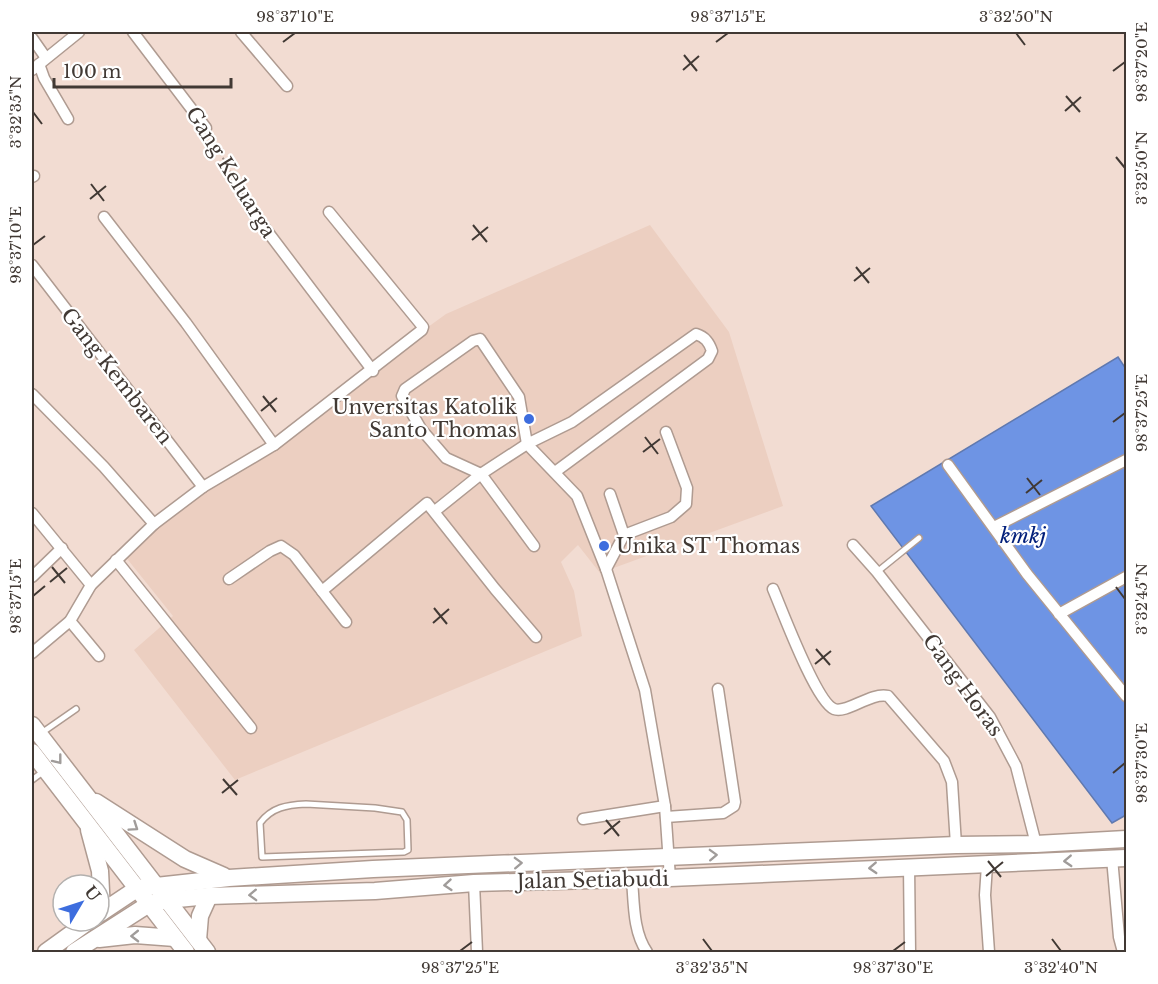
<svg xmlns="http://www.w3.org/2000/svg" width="1158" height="984" font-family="'Libre Baskerville',serif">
<rect width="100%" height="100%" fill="#f2dcd2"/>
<polygon fill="#eccfc1" points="650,225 729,332 783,506 600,573 578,545 561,562 574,591 582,636 235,780 134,650 173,616 120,550 446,314"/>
<polygon fill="#6e94e4" stroke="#6079af" stroke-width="1.5" points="1118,357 1126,369 1126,815 1112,823 871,506"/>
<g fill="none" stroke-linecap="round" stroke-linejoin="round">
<defs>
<g id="service">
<polyline points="877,572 919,538"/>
<polyline points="40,734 76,709"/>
<polyline points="32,780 44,771"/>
<path d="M306,804l69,4 27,4 5,8 1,30 -4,2 -142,5 -2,-34c12,-16 27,-18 46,-19z"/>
</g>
<g id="minor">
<polyline points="133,32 206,128"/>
<polyline points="241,32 287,86"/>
<polyline points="32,38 46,58"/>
<polyline points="39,64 44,78 68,119"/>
<polyline points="32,70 79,32"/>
<polyline points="32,177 34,176"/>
<polyline points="252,211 373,371"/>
<polyline points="104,217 186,323 274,445"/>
<polyline points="32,265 203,487"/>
<polyline points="32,394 104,467 154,524"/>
<polyline points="948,465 1027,574 1126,696"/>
<polyline points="610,494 624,535"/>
<polyline points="435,511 481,474 527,444 577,496 606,569 645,690 665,806 670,878"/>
<polyline points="32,513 91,585"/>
<polyline points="994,527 1126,460"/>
<polyline points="853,545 877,572 990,717 1016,766 1036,844"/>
<path d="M534,546l-53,-72 -35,-16 -25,-29 -19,-33 3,-7 68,-48 7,-2 39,58 8,47 45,-22 124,-88c9,3 13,8 16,17l-4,8 -153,113"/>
<polyline points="116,560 251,728"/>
<polyline points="606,569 624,535 671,517 686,504 687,488 666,432"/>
<polyline points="32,577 62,548"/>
<polyline points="229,579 270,551 281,546 294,555 346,622"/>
<path d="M773,589c9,21 43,113 61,120 13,5 36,-17 54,-13l56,65 8,21 4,63"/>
<polyline points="322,591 427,503 495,589 536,637"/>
<polyline points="1059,614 1126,577"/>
<polyline points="70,621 99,656"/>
<polyline points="32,653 70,621 91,585 154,524 203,487 274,445 422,330 423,327 329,212"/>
<polyline points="666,817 723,813 734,806 735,802 718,689"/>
<polyline points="583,819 665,806"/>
<polyline points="1112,858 1119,937 1123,952"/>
<polyline points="987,865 985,895 989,952"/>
<polyline points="909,866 910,952"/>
<path d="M632,879c2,24 1,53 15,73"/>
<polyline points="474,883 477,952"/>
</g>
<g id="primary">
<polyline points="32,725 207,952"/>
<polyline points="32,752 186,952"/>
<polyline points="96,802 185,859 224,876"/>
<polyline points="89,830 100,871 102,912"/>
<polyline points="99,914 138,888 229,878 373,869 956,845 1036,844 1126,839"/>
<polyline points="99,939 135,935 175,938"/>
<polyline points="198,940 200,916 209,896"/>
<polyline points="46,952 89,921"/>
<polyline points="74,952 149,904 167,900 209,896 375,891 474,883 670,878 1126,858"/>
</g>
</defs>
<use href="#service" stroke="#af9b91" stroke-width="8"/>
<use href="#minor" stroke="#af9b91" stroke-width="13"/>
<use href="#primary" stroke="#af9b91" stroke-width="19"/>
<polyline stroke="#a2928b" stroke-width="2" stroke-dasharray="4.5 3" stroke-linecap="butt" points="212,138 247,202"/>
<use href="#service" stroke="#fff" stroke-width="5"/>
<use href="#minor" stroke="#fff" stroke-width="10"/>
<use href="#primary" stroke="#fff" stroke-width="16"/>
</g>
<defs><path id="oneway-chevron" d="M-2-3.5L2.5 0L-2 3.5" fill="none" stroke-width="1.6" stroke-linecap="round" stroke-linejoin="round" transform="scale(1.5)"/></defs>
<g stroke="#a09c9a">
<use href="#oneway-chevron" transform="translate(58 760) rotate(52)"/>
<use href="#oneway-chevron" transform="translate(134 827) rotate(34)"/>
<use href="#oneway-chevron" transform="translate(713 855) rotate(-2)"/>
<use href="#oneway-chevron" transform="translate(1068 861) rotate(177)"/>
<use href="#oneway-chevron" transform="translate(518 863) rotate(-2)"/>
<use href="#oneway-chevron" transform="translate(873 868) rotate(177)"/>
<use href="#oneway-chevron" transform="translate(448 885) rotate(175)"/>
<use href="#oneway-chevron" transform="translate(253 895) rotate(178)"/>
<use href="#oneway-chevron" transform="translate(135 936) rotate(179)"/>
</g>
<path fill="none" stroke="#413934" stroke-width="2" d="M1016,33l9,12M283,42l12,-9M716,42l12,-9M684,55l13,16M683,70l16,-14M1113,71l12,-9M1066,96l14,16M1065,111l16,-14M33,112l9,12M1116,157l9,11M91,184l13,17M90,199l16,-13M473,225l14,17M472,240l16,-13M33,245l12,-9M856,267l13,16M854,281l16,-13M263,396l13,16M261,411l16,-13M1113,422l12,-9M645,437l13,17M643,452l17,-13M1027,478l13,17M1026,493l16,-13M52,567l13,16M50,582l17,-14M1116,587l9,12M33,596l12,-10M434,608l13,16M433,623l16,-14M816,649l14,16M815,664l16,-13M1113,773l12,-10M223,779l14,16M222,793l16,-13M606,820l13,16M604,834l16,-13M988,861l13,16M986,876l17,-14M703,939l9,12M1052,939l9,12M460,951l12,-9M893,951l12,-9"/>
<g fill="#3d6dde" stroke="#fff" stroke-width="2">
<circle cx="529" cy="419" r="6"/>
<circle cx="604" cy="546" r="6"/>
</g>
<g text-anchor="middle" stroke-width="4.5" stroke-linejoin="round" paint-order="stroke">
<g font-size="20" fill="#413934" stroke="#fff">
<text transform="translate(231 172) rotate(58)" y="7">Gang Keluarga</text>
<text transform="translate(117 376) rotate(52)" y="7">Gang Kembaren</text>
<text transform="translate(963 685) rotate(54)" y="7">Gang Horas</text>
<text transform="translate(593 880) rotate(-1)" y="7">Jalan Setiabudi</text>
</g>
<g font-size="20" fill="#413934" stroke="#fff" text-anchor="end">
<text x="517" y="414">Unversitas Katolik<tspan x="517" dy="23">Santo Thomas</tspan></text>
<text x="616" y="553" text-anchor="start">Unika ST Thomas</text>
</g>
<g font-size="21" font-style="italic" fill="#021f7a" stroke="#fff">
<text x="1023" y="543">kmkj</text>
</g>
</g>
<rect width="1158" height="984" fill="none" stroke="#ffffff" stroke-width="66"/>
<g transform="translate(81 903) rotate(51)"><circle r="28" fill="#ffffff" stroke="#b3b0ae" stroke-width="1.5"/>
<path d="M0-4.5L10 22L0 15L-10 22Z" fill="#3d6dde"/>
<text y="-9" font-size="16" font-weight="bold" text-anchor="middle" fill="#413934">U</text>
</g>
<path d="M54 78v9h177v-9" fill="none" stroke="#413934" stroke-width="3"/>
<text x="63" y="78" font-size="18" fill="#413934" stroke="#ffffff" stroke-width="4.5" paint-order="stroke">100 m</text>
<rect x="33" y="33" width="1092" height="918" fill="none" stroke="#413934" stroke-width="2"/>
<g font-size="15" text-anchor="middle" fill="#413934">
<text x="295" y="22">98°37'10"E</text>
<text x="728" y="22">98°37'15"E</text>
<text x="1016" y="22">3°32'50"N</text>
<text transform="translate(1142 62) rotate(-90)" y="5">98°37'20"E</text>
<text transform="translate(16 112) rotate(-90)" y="5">3°32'35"N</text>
<text transform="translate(1142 168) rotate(-90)" y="5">3°32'50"N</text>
<text transform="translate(16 245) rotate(-90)" y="5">98°37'10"E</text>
<text transform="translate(1142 413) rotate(-90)" y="5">98°37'25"E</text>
<text transform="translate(16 596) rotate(-90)" y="5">98°37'15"E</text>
<text transform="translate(1142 599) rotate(-90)" y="5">3°32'45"N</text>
<text transform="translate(1142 763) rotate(-90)" y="5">98°37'30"E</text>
<text x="460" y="973">98°37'25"E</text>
<text x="712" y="973">3°32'35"N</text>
<text x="893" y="973">98°37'30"E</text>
<text x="1061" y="973">3°32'40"N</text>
</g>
</svg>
